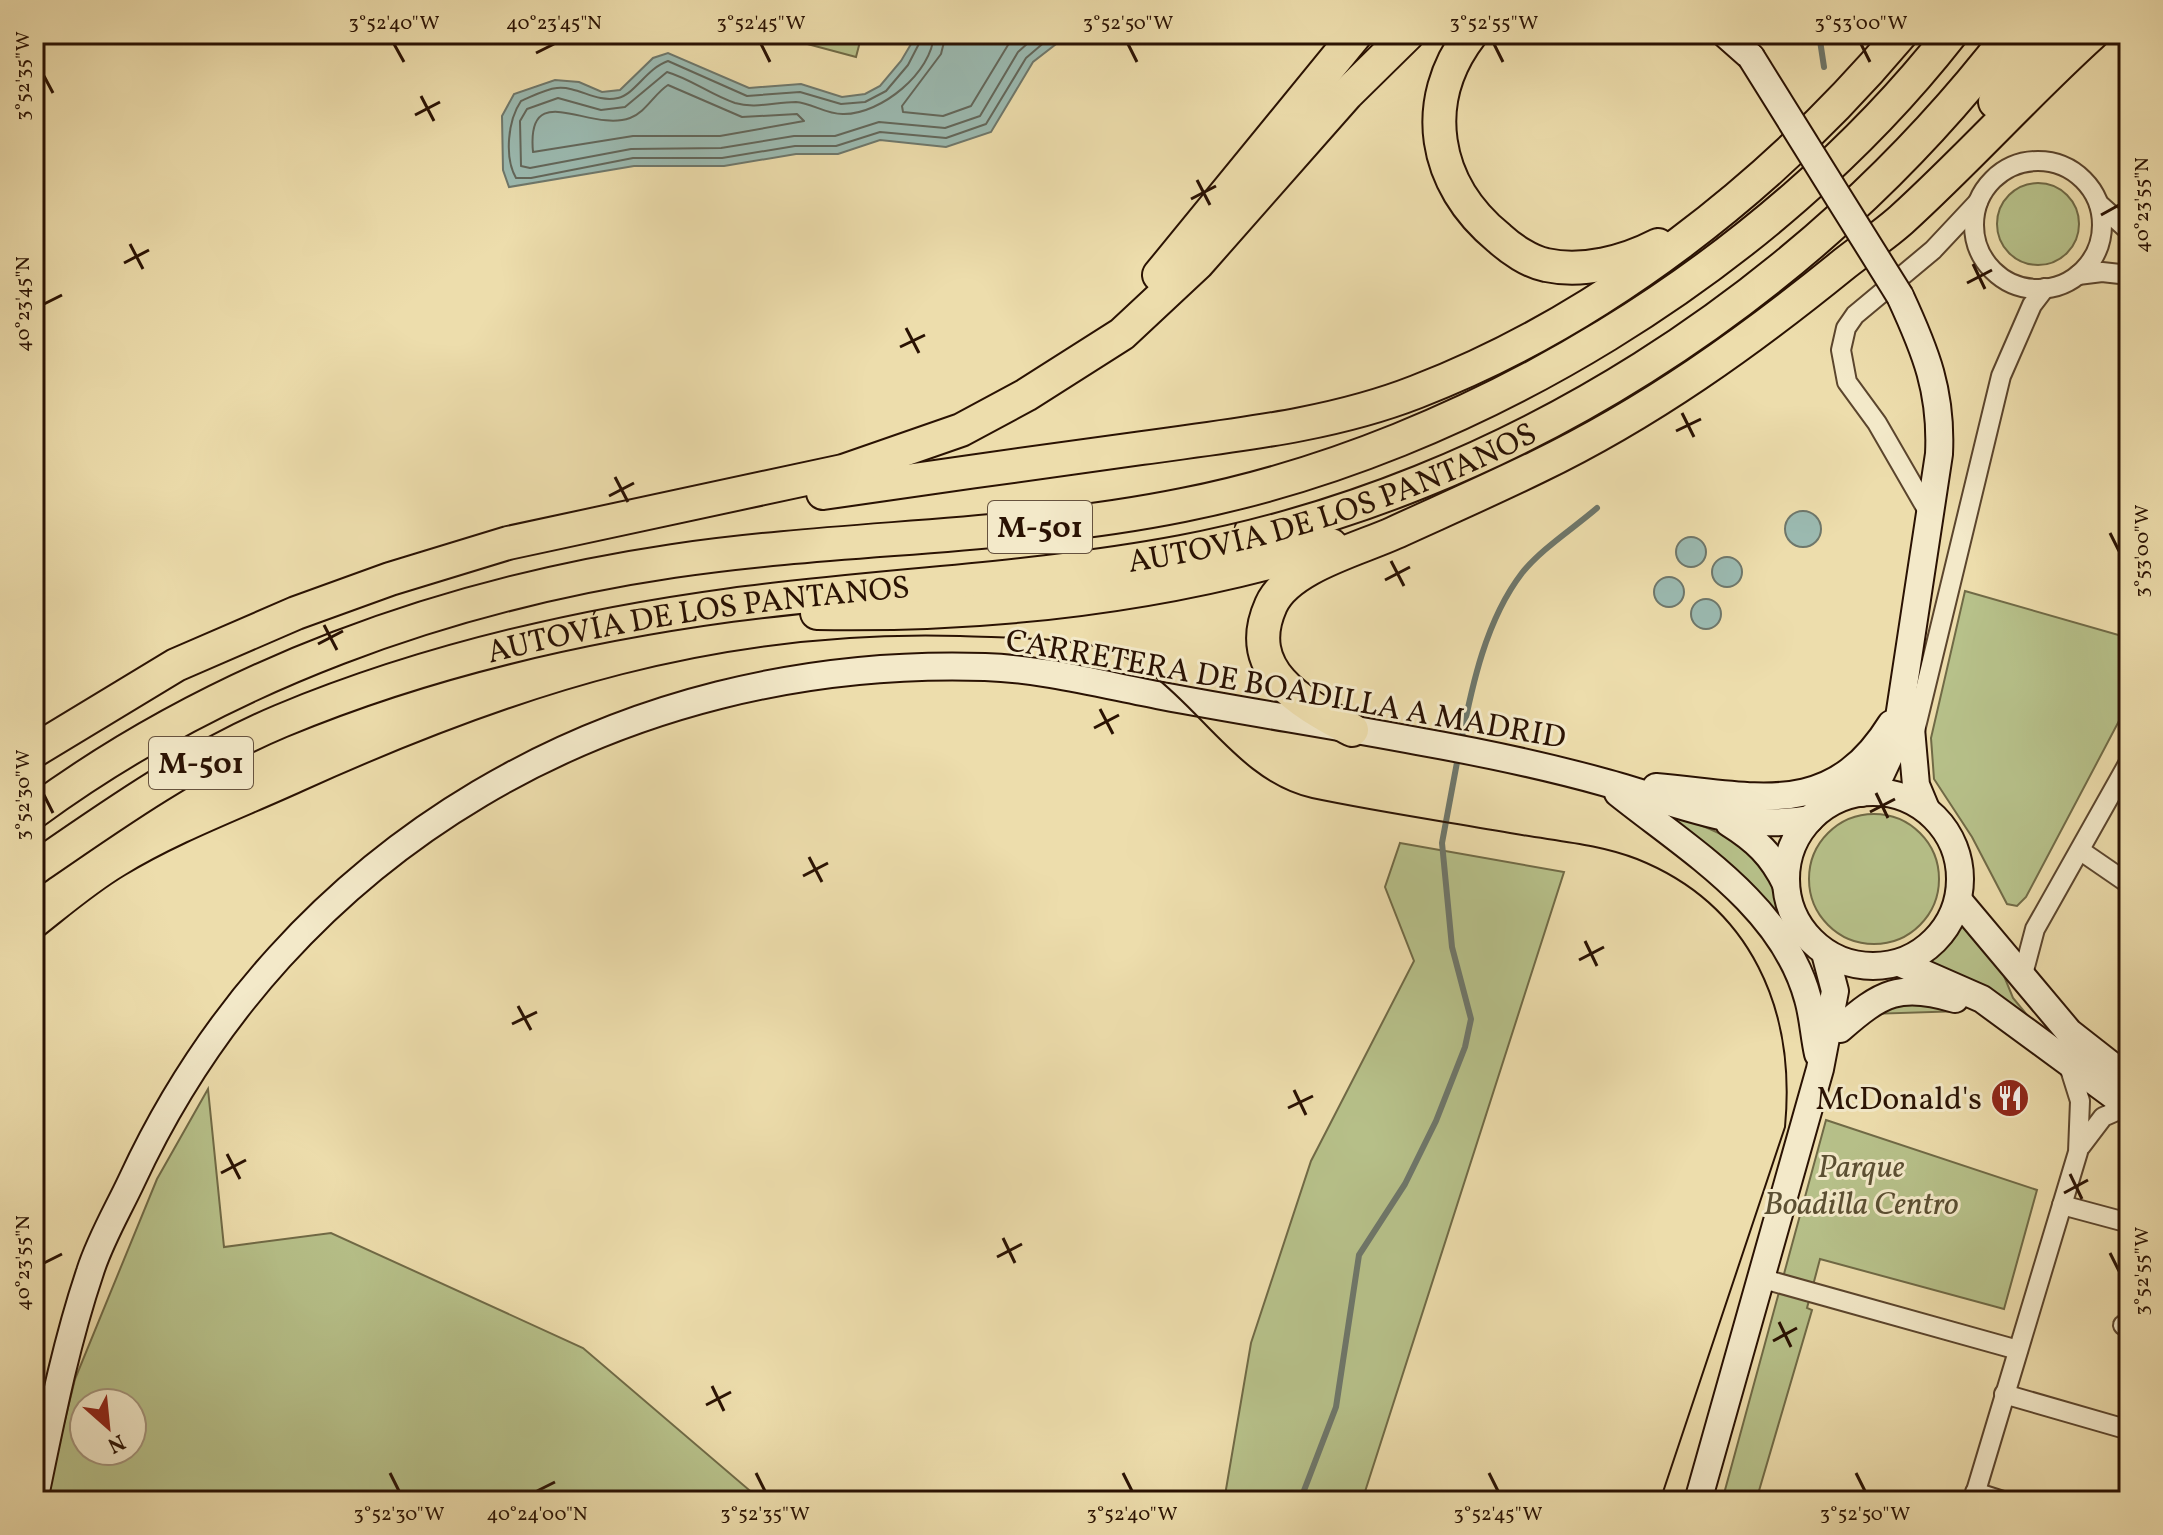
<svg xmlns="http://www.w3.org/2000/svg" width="2163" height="1535" font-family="Vollkorn,serif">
<rect width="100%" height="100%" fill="#edddac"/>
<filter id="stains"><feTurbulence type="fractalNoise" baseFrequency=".0025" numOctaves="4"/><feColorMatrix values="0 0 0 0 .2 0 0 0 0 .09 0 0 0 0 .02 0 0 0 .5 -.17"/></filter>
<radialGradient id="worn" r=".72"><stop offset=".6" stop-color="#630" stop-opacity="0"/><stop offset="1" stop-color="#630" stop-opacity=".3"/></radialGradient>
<g fill="#b7c18a" stroke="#706a46" stroke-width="2" fill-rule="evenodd">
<polygon points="770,34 862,34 856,57"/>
<circle cx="2038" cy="224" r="41"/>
<polygon points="1965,591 2129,638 2129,702 2026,897 2017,906 2007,904 1972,837 1934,779 1931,738"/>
<path d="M1644,805c42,15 101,29 124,71 7,12 10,28 14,42l-49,-49z"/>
<circle cx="1874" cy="879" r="65"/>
<polygon points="1400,843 1564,872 1362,1501 1224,1501 1251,1343 1311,1161 1414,961 1385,887"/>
<polygon points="1961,923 2002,971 2013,998 2032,1021 1922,965 1946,948"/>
<polygon points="1889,1001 1946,1005 1963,1011 1871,1014"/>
<path d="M208,1089l16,158 107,-14 252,115 179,153h-717l30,-122 82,-200zM84,1403h48v48h-48z"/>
<polygon points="1826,1120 2037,1190 2004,1309 1820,1259 1807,1308 1812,1310 1756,1501 1722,1501"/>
</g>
<g fill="#9bbab1" stroke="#6e776b" stroke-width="2">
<polygon points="917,34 1069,34 1033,62 991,132 946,147 880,140 838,154 796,154 724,166 634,166 509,187 503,170 502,116 514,94 555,80 579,82 602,92 620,90 653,58 668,53 749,88 801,84 842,97 865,94 880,86 901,61"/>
<circle cx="1803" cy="529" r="18"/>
<circle cx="1691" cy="552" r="15"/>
<circle cx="1727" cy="572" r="15"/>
<circle cx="1669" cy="592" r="15"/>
<circle cx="1706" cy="614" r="15"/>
</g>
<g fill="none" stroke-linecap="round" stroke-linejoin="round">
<g stroke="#62665a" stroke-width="2">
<path d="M924,34l-16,31 -22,26 -21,11 -24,2 -41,-12 -53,4 -79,-35c-21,7 -34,34 -50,37 -23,5 -39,-12 -61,-10 -12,1 -26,9 -36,13 -13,19 -17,56 -5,77h15l102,-20h89l73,-12h41l44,-14 66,6 40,-14 40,-66 28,-24"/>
<path d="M934,34c-2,39 -53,80 -90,80 -17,1 -32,-11 -48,-12 -21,0 -41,7 -61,1 -24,-8 -44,-24 -68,-31l-42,35 -24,3 -43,-12 -31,11 -7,12 1,45 9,2 101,-19 90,-1 73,-12h41l44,-14 66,6 35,-12 38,-64 20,-18"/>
<polyline points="946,34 941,54 902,106 903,112 943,116 971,106 1008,45 1019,34"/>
<path d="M668,85l74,32 55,-3 7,7 -84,15h-87l-100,16c-7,-75 56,-19 97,-34 16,-6 24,-24 38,-33z"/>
</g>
<g stroke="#6e776b" stroke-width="6">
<polyline points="1819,34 1824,67"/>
<path d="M1461,742c11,-57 25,-122 61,-169 19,-24 52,-45 75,-65"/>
<polyline points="1300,1501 1336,1407 1359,1255 1405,1184 1436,1121 1465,1047 1471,1019 1452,947 1442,843 1458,757"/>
</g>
<defs>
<g id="street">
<circle cx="2038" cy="225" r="64"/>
<polyline points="2099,204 2129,231"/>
<polyline points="2078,275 2102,272 2129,275"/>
<polyline points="1929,513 1877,423 1847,382 1841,350 1846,328 1855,315 1933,250 1978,202"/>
<polyline points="1915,731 2001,376 2032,305 2045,288"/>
<polyline points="2081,851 2129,884"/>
<polyline points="2022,978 2035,929 2129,762"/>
<polyline points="2081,1146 2103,1117 2128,1106"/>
<polyline points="2062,1205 2129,1223"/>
<polyline points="1760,1278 2018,1350"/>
<polyline points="2123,1325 2129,1327"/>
<polyline points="2004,1394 2129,1430"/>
<polyline points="1975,1492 2003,1501"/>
<polyline points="1973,1501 2078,1152 2080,1101 2069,1066"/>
</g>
<g id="secondary">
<polyline points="1725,34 1751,57"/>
<polyline points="1910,717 1916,785 1926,809"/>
<path d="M1656,787c98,8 174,35 235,-63"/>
<circle cx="1873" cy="879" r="87"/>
<path d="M1618,793c70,56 165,113 190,206 5,17 6,37 10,55"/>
<path d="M1861,793l20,-19 14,-30 44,-290c3,-62 -13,-102 -39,-158"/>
<path d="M1729,823c27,17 43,32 57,61"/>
<polyline points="1959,901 2069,1032 2129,1079"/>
<polyline points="1900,963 1982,999 2129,1107"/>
<path d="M1840,1029c41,-36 60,-47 115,-30"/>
<path d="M34,1501c16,-77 31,-155 56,-229 10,-32 28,-62 42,-92 155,-334 487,-525 853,-513 59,2 119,18 177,29 85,16 170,29 255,45 62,11 125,24 186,41 69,18 135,51 207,37"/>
<polyline points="1698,1501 1820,1069 1835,991 1825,953"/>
</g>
<g id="highway">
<path d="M1471,34c-52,68 -38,150 28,204 12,11 31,24 47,27 37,8 79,-3 112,-20"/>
<polyline points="1995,102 2049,34"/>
<polyline points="1159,275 1356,34"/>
<path d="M823,493c106,-15 213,-31 319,-45 92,-13 187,-22 274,-56 185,-71 358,-207 485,-358"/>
<path d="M817,613c176,3 346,-16 514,-68"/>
<path d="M1352,730c-48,-26 -111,-58 -81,-125 17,-38 88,-56 123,-72 48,-22 96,-43 143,-66 112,-54 211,-125 307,-203 19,-15 39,-28 57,-44 66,-60 125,-126 191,-186"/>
<polyline points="34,751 176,665 296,613 390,579 508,543 843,471 961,430 1026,395 1122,334 1198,263 1347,94 1408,34"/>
<path d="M34,812c187,-137 411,-217 639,-251 169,-25 342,-22 510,-56 288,-57 587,-240 768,-471"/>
<path id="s1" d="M34,869c78,-54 159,-111 247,-148 144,-60 296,-95 450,-116 150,-20 302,-25 451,-53 326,-62 627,-256 828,-518"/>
</g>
</defs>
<use href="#street" stroke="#5b452d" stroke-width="22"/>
<use href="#secondary" stroke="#2a1203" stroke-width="30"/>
<use href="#highway" stroke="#2a1203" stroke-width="36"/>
<use href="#street" stroke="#f3e9c9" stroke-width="18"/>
<use href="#secondary" stroke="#f3e9c9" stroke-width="26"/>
<use href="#highway" stroke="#edddac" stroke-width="32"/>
<path stroke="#2a1203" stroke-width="2" d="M34,943c30,-23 59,-49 91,-68 56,-34 119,-57 178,-84 216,-98 417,-162 657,-155 45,2 91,1 134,10 90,20 128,132 218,152 67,14 136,24 204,36 40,7 83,10 121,25 115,46 159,152 148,268l-125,374"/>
<defs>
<polyline id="secondary-bridge" points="1751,57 1900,296"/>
</defs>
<use href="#secondary-bridge" stroke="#2a1203" stroke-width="30" stroke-linecap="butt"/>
<use href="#secondary-bridge" stroke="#f3e9c9" stroke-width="26"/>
</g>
<path fill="none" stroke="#2a1203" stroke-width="3" d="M394,44l10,18M761,44l9,18M1128,44l9,18M1494,44l9,18M1861,44l9,18M536,53l18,-9M44,76l9,17M421,96l13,25M415,115l25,-13M1197,180l13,25M1191,199l25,-13M2101,215l18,-10M130,244l13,25M124,263l25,-13M1973,264l12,25M1967,283l25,-13M44,304l18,-9M906,328l13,25M900,347l25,-12M1682,413l12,24M1676,431l25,-12M615,477l13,25M609,496l25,-13M2110,533l9,18M1391,561l13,25M1385,580l25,-13M324,625l13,25M318,644l25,-13M1100,709l13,25M1094,728l25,-13M1876,793l12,25M44,795l9,18M1870,812l25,-13M809,857l13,25M803,876l25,-13M1585,941l12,25M1579,960l25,-13M518,1006l13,24M512,1024l25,-12M1294,1090l12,25M1288,1108l25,-12M227,1154l13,25M221,1173l25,-13M2070,1174l12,25M2064,1193l24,-13M1003,1238l12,25M2110,1253l9,18M997,1257l25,-13M44,1263l18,-9M1779,1322l12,25M1773,1341l24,-13M712,1386l12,25M706,1405l25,-13M390,1473l9,18M756,1473l9,18M1123,1473l9,18M1489,1473l9,18M1856,1473l9,18M537,1491l18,-9"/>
<defs>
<symbol id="restaurant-disc" viewBox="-11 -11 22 22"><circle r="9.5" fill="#8f2418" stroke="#f3e9c9"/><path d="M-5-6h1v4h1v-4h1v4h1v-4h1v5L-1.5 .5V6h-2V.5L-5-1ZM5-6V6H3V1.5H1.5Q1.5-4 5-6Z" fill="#fff"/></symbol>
</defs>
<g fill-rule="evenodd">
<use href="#restaurant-disc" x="1988" y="1076" width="44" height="44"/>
</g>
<g text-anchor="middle" stroke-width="6" stroke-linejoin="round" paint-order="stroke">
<g fill="#f3e9c9" stroke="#66523e" stroke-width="2">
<rect x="988" y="501" width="104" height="52" rx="6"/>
<rect x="149" y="737" width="104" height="52" rx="6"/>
</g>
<g font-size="30" font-weight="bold" fill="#2a1203">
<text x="1040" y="537">M-501</text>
<text x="201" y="773">M-501</text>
</g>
<g font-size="32" fill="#2a1203" stroke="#f3e9c9">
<text dy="11" stroke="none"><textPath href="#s1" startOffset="1368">AUTOVÍA DE LOS PANTANOS</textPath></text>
<text dy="11" stroke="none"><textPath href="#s1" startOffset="720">AUTOVÍA DE LOS PANTANOS</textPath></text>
<text transform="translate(1286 688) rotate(10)" y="11">CARRETERA DE BOADILLA A MADRID</text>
</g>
<g font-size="32" fill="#2a1203" stroke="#f3e9c9" text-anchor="end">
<text x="1982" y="1109">McDonald's</text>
</g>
<g font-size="32" font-style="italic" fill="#5b4f32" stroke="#f3e9c9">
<text x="1861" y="1177">Parque<tspan x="1861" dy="37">Boadilla Centro</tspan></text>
</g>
</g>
<rect width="2163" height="1535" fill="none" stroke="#edddac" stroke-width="88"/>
<g transform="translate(108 1427) rotate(153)"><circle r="38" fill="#f3e9c9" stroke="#a3937a" stroke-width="2"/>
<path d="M0-6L14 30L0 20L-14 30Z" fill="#8f2418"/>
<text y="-12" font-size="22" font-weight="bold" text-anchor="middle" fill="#2a1203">N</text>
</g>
<rect x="44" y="44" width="2075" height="1447" fill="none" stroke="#2a1203" stroke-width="3"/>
<g font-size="20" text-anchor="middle" fill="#2a1203">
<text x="394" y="29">3°52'40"W</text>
<text x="554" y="29">40°23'45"N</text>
<text x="761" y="29">3°52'45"W</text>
<text x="1128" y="29">3°52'50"W</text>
<text x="1494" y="29">3°52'55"W</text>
<text x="1861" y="29">3°53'00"W</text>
<text transform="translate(22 76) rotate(-90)" y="7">3°52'35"W</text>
<text transform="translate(2141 205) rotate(-90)" y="7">40°23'55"N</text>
<text transform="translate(22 304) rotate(-90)" y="7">40°23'45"N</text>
<text transform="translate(2141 551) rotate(-90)" y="7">3°53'00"W</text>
<text transform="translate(22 795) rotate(-90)" y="7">3°52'30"W</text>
<text transform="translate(22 1263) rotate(-90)" y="7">40°23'55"N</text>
<text transform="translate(2141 1271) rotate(-90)" y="7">3°52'55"W</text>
<text x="399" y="1520">3°52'30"W</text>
<text x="537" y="1520">40°24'00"N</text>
<text x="765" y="1520">3°52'35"W</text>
<text x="1132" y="1520">3°52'40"W</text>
<text x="1498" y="1520">3°52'45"W</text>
<text x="1865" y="1520">3°52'50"W</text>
</g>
<rect width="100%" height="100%" filter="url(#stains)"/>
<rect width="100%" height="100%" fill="url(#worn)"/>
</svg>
